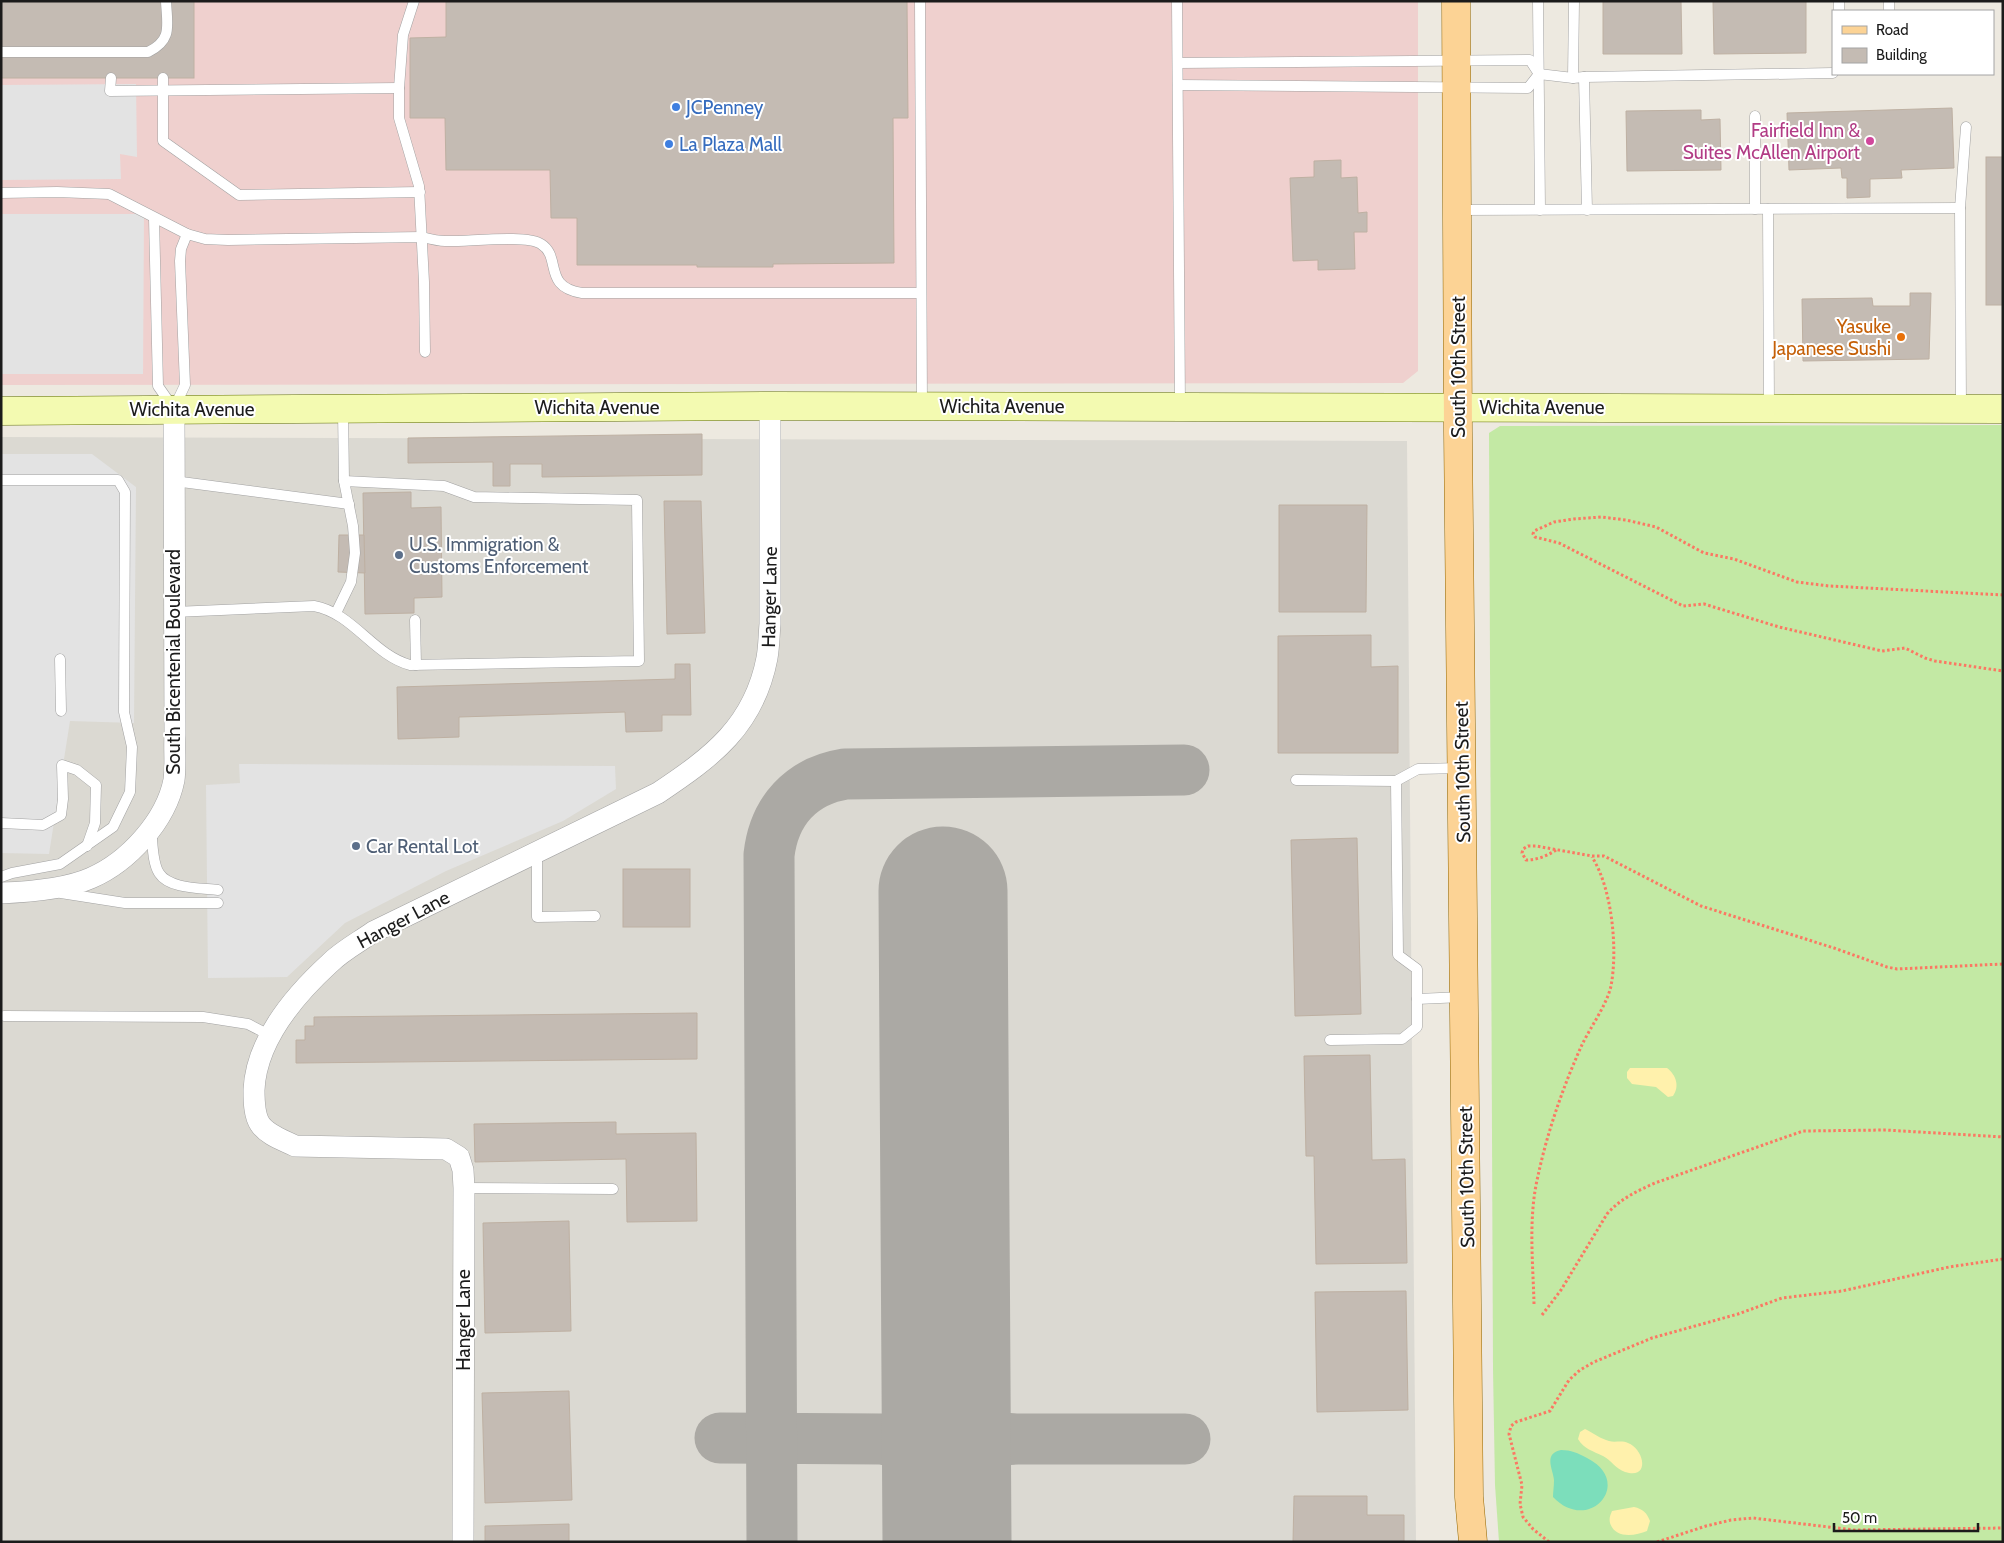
<svg xmlns="http://www.w3.org/2000/svg" width="2004" height="1543" font-family="Cabin,sans-serif">
<rect width="100%" height="100%" fill="#ede9e0"/>
<polygon fill="#efd0ce" points="1,1 1418,1 1418,371 1403,383 1,385"/>
<polygon fill="#dbd9d2" points="1,437 1407,441 1416,1542 1,1542"/>
<polygon fill="#c3e9a4" points="2003,425 2003,1542 1499,1542 1495,1485 1493,1369 1489,433 1500,426"/>
<g fill="#fff1ac">
<path d="M1630,1068h37c9,7 13,18 6,28l-5,1 -12,-10 -24,-3 -5,-6v-6z"/>
<path d="M1585,1429c8,4 16,10 24,12 6,2 13,-1 19,2 17,7 22,37 -3,29 -9,-3 -14,-12 -22,-16 -10,-5 -19,-7 -25,-17l2,-7z"/>
<path d="M1634,1507c9,2 13,6 16,14l-3,10c-12,5 -32,8 -37,-8 -1,-5 0,-7 2,-12z"/>
</g>
<path fill="#7cdebb" d="M1561,1450c10,0 17,3 26,8 48,24 2,77 -34,39 0,-5 1,-11 1,-17 -1,-11 -11,-26 7,-30z"/>
<g fill="#e3e3e3">
<polygon points="136,84 137,157 120,154 121,179 1,180 1,85"/>
<polygon points="1,214 144,214 143,374 1,374"/>
<polygon points="1,454 92,454 136,487 134,723 70,721 49,854 1,853"/>
<polygon points="239,764 615,766 616,789 563,821 446,871 345,923 287,977 208,978 206,785 240,783"/>
</g>
<g fill="none" stroke-linecap="round" stroke-linejoin="round">
<g stroke="#aba9a4" stroke-width="51">
<path d="M946,1367c9,40 21,67 67,72"/>
<path d="M720,1438l162,1c44,7 55,32 65,72"/>
<path d="M947,1511c7,-40 22,-68 66,-72h172"/>
<path d="M772,1542l-3,-687c5,-44 32,-74 76,-81l339,-4"/>
</g>
<polyline stroke="#aba9a4" stroke-width="129" points="943,891 947,1542"/>
</g>
<g fill="#c4bbb3" stroke="#beb0a2">
<rect x="1" y="1" width="193" height="77"/>
<polygon points="446,1 907,1 908,118 893,118 894,263 773,264 773,267 697,267 697,265 577,265 577,218 551,218 550,170 446,170 445,118 410,118 410,38 446,37"/>
<polygon points="1603,1 1681,1 1682,54 1603,54"/>
<polygon points="1713,1 1806,1 1806,53 1714,54"/>
<polygon points="1952,108 1954,168 1901,170 1902,178 1870,179 1870,197 1847,198 1847,178 1842,178 1841,168 1789,170 1787,113"/>
<polygon points="1701,110 1701,120 1720,119 1721,170 1627,171 1626,111"/>
<rect x="1986" y="157" width="17" height="148"/>
<polygon points="1341,160 1341,178 1357,177 1358,213 1367,212 1367,232 1354,232 1355,269 1318,270 1318,260 1293,261 1290,178 1314,177 1314,161"/>
<polygon points="1910,293 1931,293 1929,359 1803,361 1802,299 1872,298 1873,306 1910,306"/>
<polygon points="702,434 702,475 542,477 542,464 510,464 510,486 493,486 493,462 408,463 408,438"/>
<polygon points="411,492 411,508 441,507 442,597 414,598 414,613 365,614 363,493"/>
<polygon points="664,501 701,501 705,633 667,634"/>
<polygon points="1279,505 1367,505 1366,612 1279,612"/>
<polygon points="339,535 364,535 365,573 338,572"/>
<polygon points="1371,635 1371,667 1398,666 1398,753 1278,753 1278,636"/>
<polygon points="675,664 690,664 691,715 662,715 662,731 626,732 625,712 459,717 459,737 398,739 397,687 675,679"/>
<polygon points="1357,838 1361,1014 1295,1016 1291,840"/>
<rect x="623" y="869" width="67" height="58"/>
<polygon points="697,1013 697,1059 296,1063 296,1040 305,1040 305,1026 314,1026 314,1017"/>
<polygon points="1370,1055 1372,1160 1405,1159 1407,1263 1316,1264 1314,1156 1306,1156 1304,1056"/>
<polygon points="616,1122 616,1134 696,1133 697,1221 627,1222 626,1159 475,1162 474,1124"/>
<polygon points="569,1221 571,1331 485,1333 483,1223"/>
<polygon points="1406,1291 1408,1410 1317,1412 1315,1292"/>
<polygon points="569,1391 572,1500 485,1503 482,1393"/>
<polygon points="1294,1496 1367,1496 1367,1515 1404,1515 1404,1542 1293,1542"/>
<polygon points="569,1524 569,1542 485,1542 485,1526"/>
</g>
<g fill="none" stroke-linecap="round" stroke-linejoin="round">
<defs>
<g id="lane">
<polyline points="414,1 403,35 399,88 399,118 419,186 424,282 425,352"/>
<polyline points="920,1 922,405"/>
<polyline points="1177,1 1180,405"/>
<polyline points="1538,1 1540,210"/>
<polyline points="1839,1 1839,11"/>
<polyline points="1889,11 1889,1"/>
<path d="M1,52h147c25,-12 19,-27 18,-51"/>
<polyline points="1178,63 1530,60 1539,74"/>
<polyline points="1539,74 1573,78 1584,77 1587,210"/>
<polyline points="1584,77 1833,73"/>
<polyline points="111,78 110,91 399,88"/>
<polyline points="163,78 163,141 239,195 420,192"/>
<polyline points="1573,78 1574,1"/>
<polyline points="1178,85 1528,88 1539,74"/>
<polyline points="1755,116 1755,209"/>
<path d="M1,193l56,-1 52,2 78,40 18,5 23,1 194,-3c8,2 16,4 23,4 20,1 82,-7 96,3 21,13 1,43 41,49h339"/>
<polyline points="1768,209 1769,407"/>
<polyline points="1459,210 1960,208"/>
<polyline points="154,218 158,386 172,406"/>
<polyline points="174,408 185,385 180,261 181,249 187,234"/>
<polyline points="1961,408 1960,208 1966,127"/>
<polyline points="1,480 118,480 125,492 124,712 132,747 130,792 113,827 60,864 12,873 1,877"/>
<polyline points="174,481 349,504"/>
<path d="M174,612l140,-6c39,7 59,49 96,59l229,-4 -2,-161 -163,-3 -30,-11 -100,-5"/>
<polyline points="336,613 351,582 355,553 353,526 344,481 343,411"/>
<polyline points="415,620 416,665"/>
<polyline points="60,659 61,711"/>
<polyline points="1296,780 1396,781 1418,769 1461,768"/>
<polyline points="1,823 43,825 61,815 63,799 62,765 77,770 96,785 95,823 87,846"/>
<path d="M151,830c2,13 1,32 8,43 10,16 42,15 59,17"/>
<polyline points="537,852 537,917 595,916"/>
<polyline points="61,893 125,903 218,903"/>
<polyline points="1417,999 1463,997"/>
<polyline points="4,1016 203,1017 248,1024 271,1036"/>
<polyline points="1330,1040 1402,1039 1417,1027 1417,969 1398,955 1396,781"/>
<polyline points="464,1188 613,1189"/>
</g>
<g id="street">
<path d="M1,893c27,-1 65,-4 90,-15 37,-16 75,-57 83,-98 2,-15 0,-31 1,-46l-1,-325"/>
<path d="M463,1542l1,-354 -1,-18 -4,-13 -13,-8 -151,-3c-12,-6 -28,-11 -35,-22 -6,-9 -6,-24 -6,-34 2,-49 41,-95 76,-127 12,-12 29,-21 43,-31l285,-139c54,-36 96,-67 109,-135 2,-11 2,-23 3,-34v-218"/>
</g>
<polyline id="secondary" points="1,411 770,406 2003,409"/>
<polyline id="primary" points="1456,1 1458,432 1469,1497 1473,1542"/>
</defs>
<use href="#lane" stroke="#a2a2a2" stroke-width="11"/>
<use href="#street" stroke="#a2a2a2" stroke-width="22"/>
<use href="#secondary" stroke="#617004" stroke-width="29"/>
<use href="#primary" stroke="#926600" stroke-width="29"/>
<g stroke="#fb7863" stroke-width="3" stroke-dasharray="2.5 2.5" stroke-linecap="butt">
<polyline points="2003,595 1829,586 1797,582 1734,559 1704,553 1656,527 1626,520 1601,517 1574,519 1554,522 1534,531 1533,534 1535,537 1559,543 1683,606 1704,604 1779,627 1882,651 1905,648 1925,658 1935,661 2003,671"/>
<path d="M1556,850c-9,6 -19,10 -30,10l-4,-7 1,-4 5,-3h8l56,10h12l97,50 133,42 53,19 10,2 106,-5"/>
<path d="M1534,1304c-1,-42 -6,-87 4,-128 9,-43 25,-89 43,-129 9,-20 25,-40 30,-61 7,-37 1,-98 -19,-129"/>
<path d="M1542,1315l19,-25 46,-76c13,-15 30,-23 48,-31l148,-52 83,-1 117,7"/>
<polyline points="1549,1542 1533,1529 1523,1517 1520,1504 1522,1485 1509,1434 1511,1426 1516,1422 1550,1411 1569,1380 1580,1370 1594,1362 1652,1338 1738,1314 1782,1298 1842,1291 1949,1267 2003,1259"/>
<polyline points="1657,1542 1706,1526 1731,1520 1753,1518 1854,1530 2003,1528"/>
</g>
<use href="#lane" stroke="#fff" stroke-width="10"/>
<use href="#street" stroke="#fff" stroke-width="21"/>
<use href="#secondary" stroke="#f3fab1" stroke-width="28"/>
<use href="#primary" stroke="#fcd395" stroke-width="28"/>
</g>
<g fill="#3f7fe0" stroke="#fff" stroke-width="2">
<circle cx="676" cy="107" r="5"/>
<circle cx="669" cy="144" r="5"/>
</g>
<circle fill="#d1479c" stroke="#fff" stroke-width="2" cx="1870" cy="141" r="5"/>
<circle fill="#e8710a" stroke="#fff" stroke-width="2" cx="1901" cy="337" r="5"/>
<g fill="#5c6f8a" stroke="#fff" stroke-width="2">
<circle cx="399" cy="555" r="5"/>
<circle cx="356" cy="846" r="5"/>
</g>
<g text-anchor="middle" stroke-width="4" stroke-linejoin="round" paint-order="stroke">
<g font-size="19" fill="#366cbe" stroke="#fff" text-anchor="start">
<text x="686" y="114">JCPenney</text>
<text x="679" y="151">La Plaza Mall</text>
</g>
<g font-size="19" fill="#b23c85" stroke="#fff" text-anchor="end">
<text x="1860" y="137">Fairfield Inn &amp;<tspan x="1860" dy="22">Suites McAllen Airport</tspan></text>
</g>
<g font-size="19" fill="#c56008" stroke="#fff" text-anchor="end">
<text x="1891" y="333">Yasuke<tspan x="1891" dy="22">Japanese Sushi</tspan></text>
</g>
<g font-size="19" fill="#1b1b1b" stroke="#fff">
<text transform="translate(1458 367) rotate(-90)" y="7">South 10th Street</text>
<text x="1002" y="413">Wichita Avenue</text>
<text x="597" y="414">Wichita Avenue</text>
<text x="1542" y="414">Wichita Avenue</text>
<text x="192" y="416">Wichita Avenue</text>
<text transform="translate(769 597) rotate(-89)" y="7">Hanger Lane</text>
<text transform="translate(173 662) rotate(-90)" y="7">South Bicentenial Boulevard</text>
<text transform="translate(1462 772) rotate(-91)" y="7">South 10th Street</text>
<text transform="translate(403 919) rotate(-28)" y="7">Hanger Lane</text>
<text transform="translate(1466 1177) rotate(-91)" y="7">South 10th Street</text>
<text transform="translate(463 1320) rotate(-90)" y="7">Hanger Lane</text>
</g>
<g font-size="19" fill="#4e5e75" stroke="#fff" text-anchor="start">
<text x="409" y="551">U.S. Immigration &amp;<tspan x="409" dy="22">Customs Enforcement</tspan></text>
<text x="366" y="853">Car Rental Lot</text>
</g>
</g>
<rect width="2004" height="1543" fill="none" stroke="#1b1b1b" stroke-width="5"/>
<rect x="1832" y="10" width="162" height="65" fill="#ffffff" stroke="#a4a4a4"/>
<rect x="1842" y="26" width="25" height="8" fill="#fcd395" stroke="#a4a4a4"/>
<text x="1876" y="35" font-size="15" fill="#1b1b1b">Road</text>
<rect x="1842" y="48" width="25" height="15" fill="#c4bbb3" stroke="#a4a4a4"/>
<text x="1876" y="60" font-size="15" fill="#1b1b1b">Building</text>
<path d="M1834 1523v8h144v-8" fill="none" stroke="#1b1b1b" stroke-width="2.5"/>
<text x="1842" y="1523" font-size="15" fill="#1b1b1b" stroke="#ffffff" stroke-width="4" paint-order="stroke">50 m</text>
</svg>
